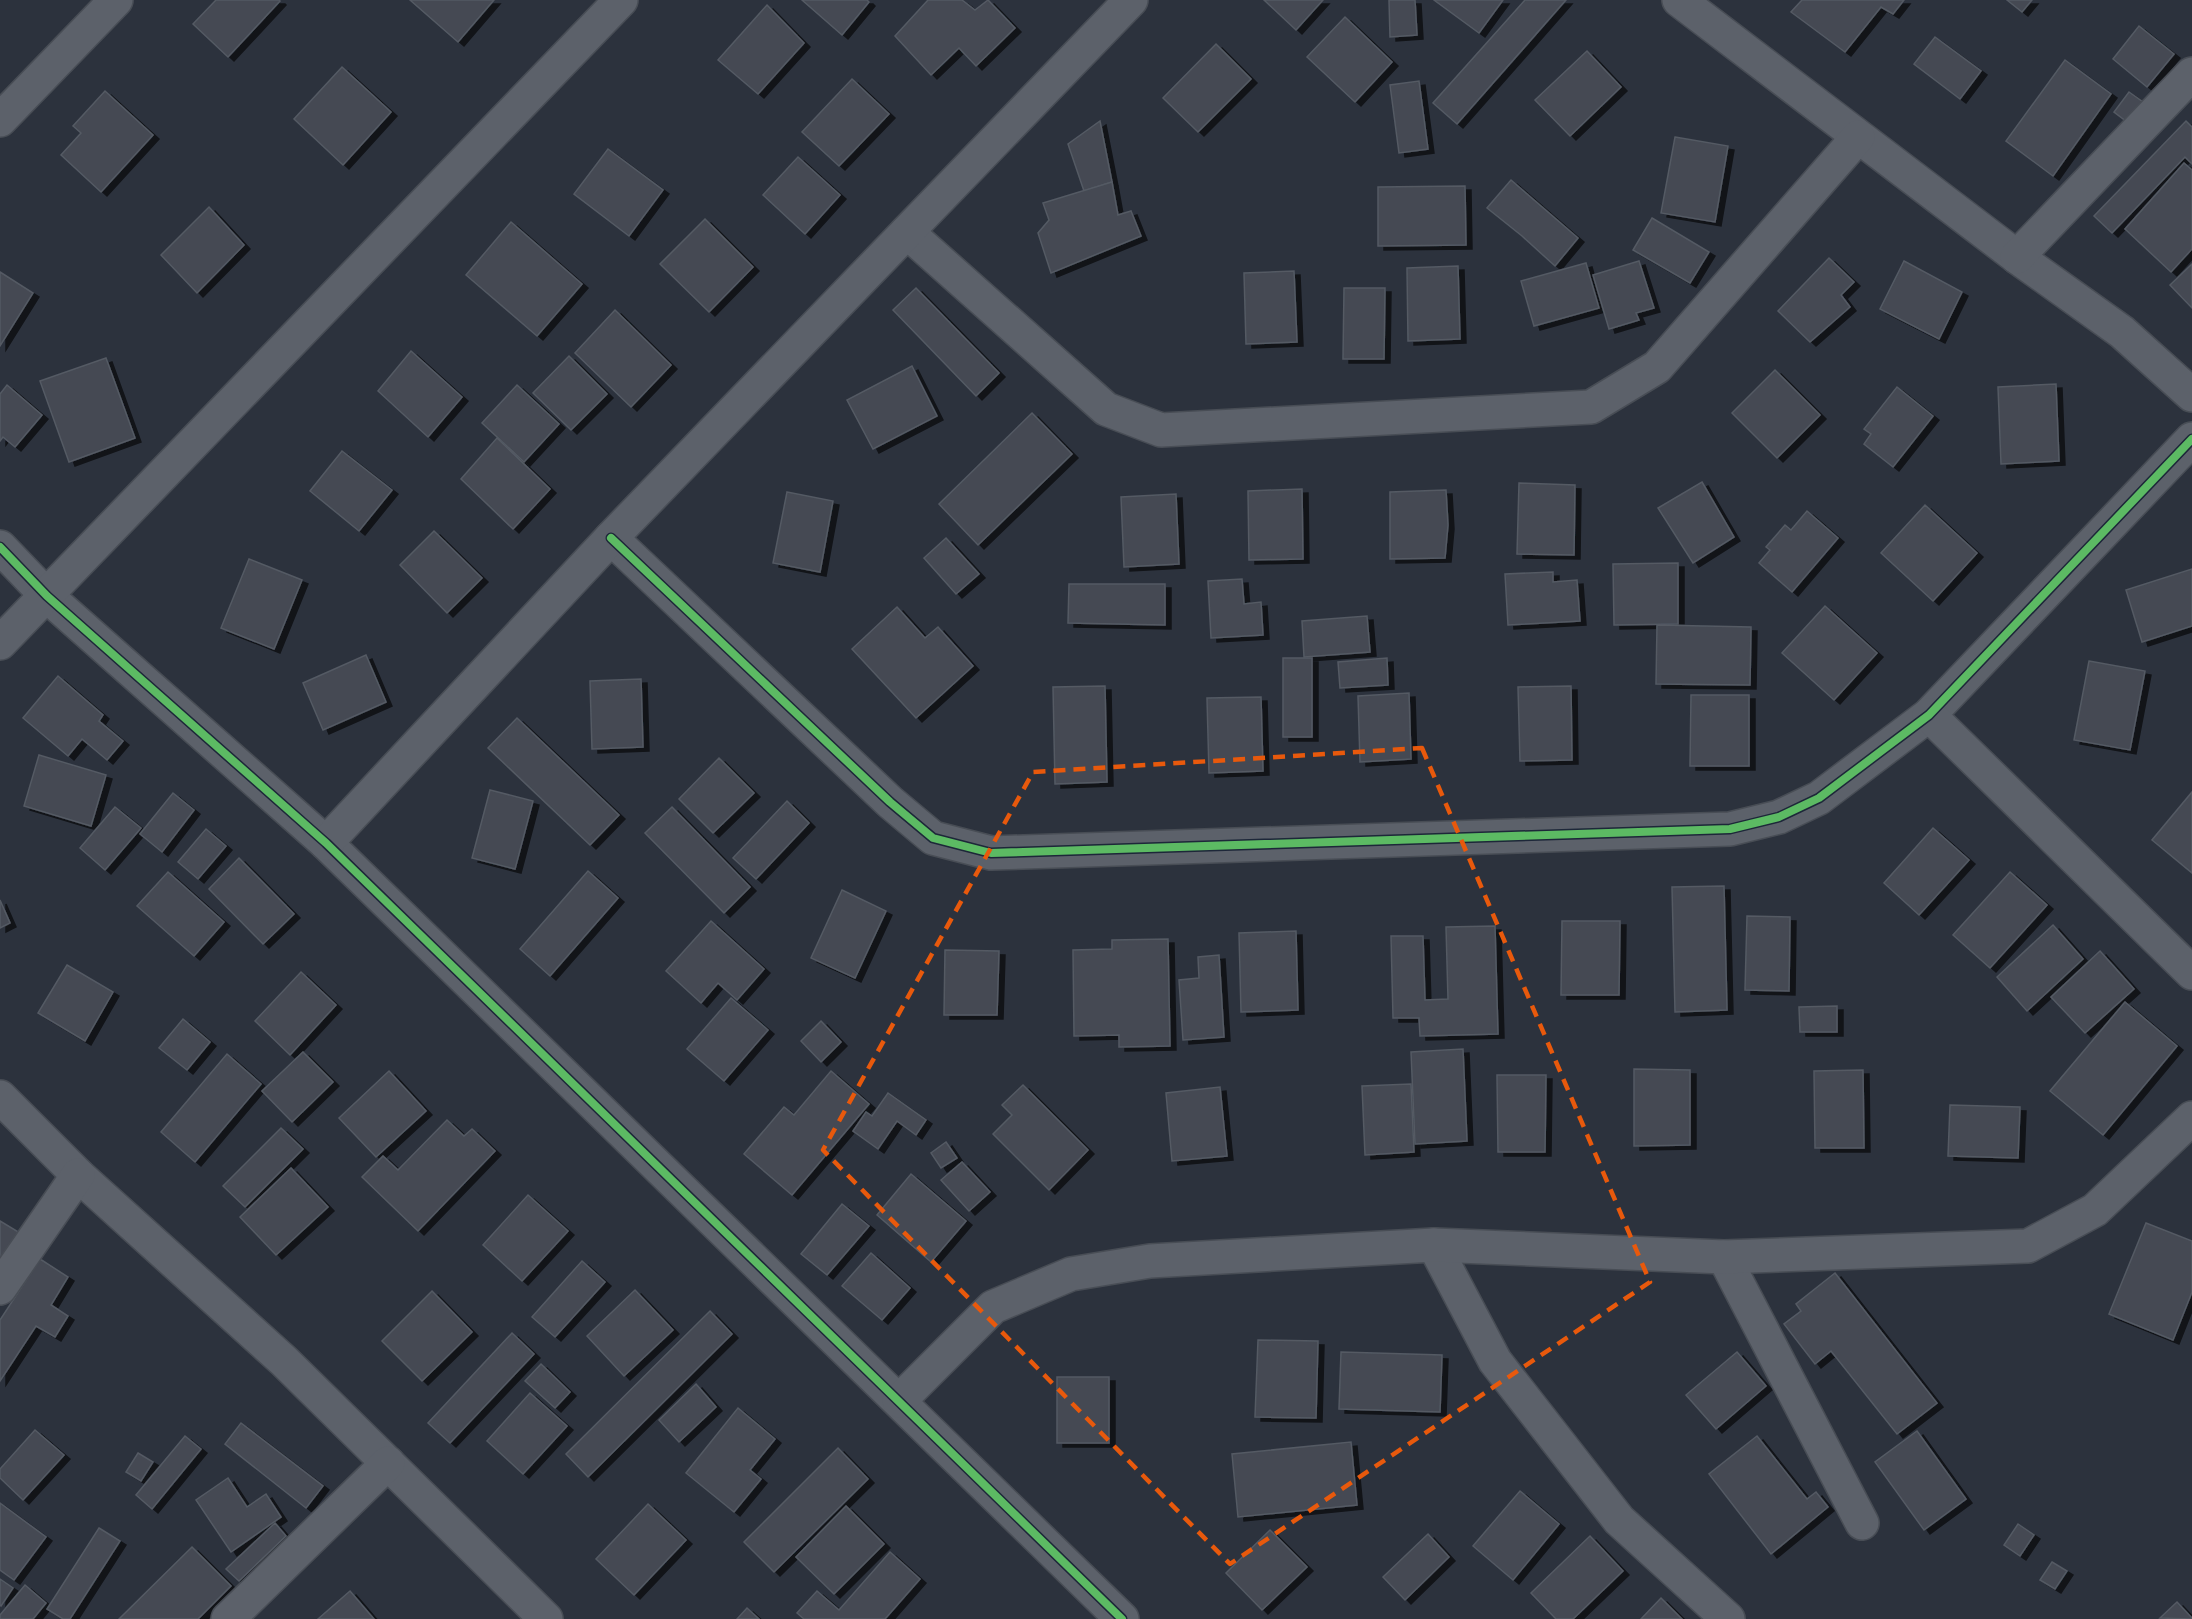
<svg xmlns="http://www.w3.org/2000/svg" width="2192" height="1619" font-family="Arial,sans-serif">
<defs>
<filter id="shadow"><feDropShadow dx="6" dy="4" stdDeviation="0" flood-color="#0009"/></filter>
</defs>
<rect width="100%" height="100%" fill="#2c323d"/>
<g fill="#444952" stroke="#545a64" stroke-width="1.5" filter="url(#shadow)">
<polygon points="216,0 279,0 280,1 228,57 193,24"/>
<polygon points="410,0 494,0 458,42"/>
<polygon points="802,0 867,0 869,2 842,35"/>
<polygon points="928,0 962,0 975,10 988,0 1015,28 976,66 959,48 931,75 895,36"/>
<polygon points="1264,0 1323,0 1296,30"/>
<polygon points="1389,0 1415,0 1417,35 1390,37"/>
<polygon points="1434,0 1503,0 1479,33"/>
<polygon points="1525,0 1566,0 1457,124 1433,103"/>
<polygon points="1802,0 1904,0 1893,14 1881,7 1845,52 1791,12"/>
<polygon points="2007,0 2032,0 2022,12"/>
<polygon points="767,5 804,43 758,94 718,60"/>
<polygon points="1345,17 1392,62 1355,102 1307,57"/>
<polygon points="2139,26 2174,54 2147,87 2113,59"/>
<polygon points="1935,37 1981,71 1960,99 1914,64"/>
<polygon points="1216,44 1251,79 1198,132 1163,98"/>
<polygon points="1587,51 1621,87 1570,136 1535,100"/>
<polygon points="2065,60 2111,94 2053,176 2006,141"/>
<polygon points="342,67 391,112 343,165 294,119"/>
<polygon points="852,79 889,114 839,166 802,132"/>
<polygon points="1419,81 1428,149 1399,153 1390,85"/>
<polygon points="105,91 153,135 101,192 61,155 81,133 73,126"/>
<polygon points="2129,92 2150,107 2135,128 2114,112"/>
<polygon points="1100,121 1112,182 1084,191 1068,144"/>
<polygon points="2186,121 2192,127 2192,164 2185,157 2112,233 2094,216"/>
<polygon points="1675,137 1728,146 1715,222 1661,213"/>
<polygon points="608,149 663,190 629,236 574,194"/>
<polygon points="798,157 840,195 805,234 763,195"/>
<polygon points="2184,163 2192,170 2192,249 2171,272 2125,229"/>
<polygon points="1511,180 1578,238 1555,266 1522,236 1487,208"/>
<polygon points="1112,182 1118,215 1131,211 1141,236 1051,273 1038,233 1049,220 1043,203"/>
<polygon points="1465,186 1466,245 1378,246 1378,187"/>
<polygon points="209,207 244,245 197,293 161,255"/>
<polygon points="1652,218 1709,252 1690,283 1633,250"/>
<polygon points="705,219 753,267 709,312 660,264"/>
<polygon points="511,222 582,284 537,336 466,275"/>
<polygon points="1829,258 1854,282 1841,295 1850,307 1810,342 1778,311"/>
<polygon points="1639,261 1654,308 1636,313 1639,320 1609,329 1593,275"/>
<polygon points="1904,261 1962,292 1939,339 1880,309"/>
<polygon points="1586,263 1599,308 1534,326 1521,281"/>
<polygon points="2192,264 2192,308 2170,285"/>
<polygon points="1458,266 1460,339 1408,341 1407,268"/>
<polygon points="1294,271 1297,342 1246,344 1244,273"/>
<polygon points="0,272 33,293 0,346"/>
<polygon points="916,288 999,373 976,396 893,310"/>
<polygon points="1344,288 1385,288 1384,359 1343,359"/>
<polygon points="615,310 671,365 631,407 575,353"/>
<polygon points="411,351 462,397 428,437 378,391"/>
<polygon points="569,356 607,394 571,430 533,393"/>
<polygon points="106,358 135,438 69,462 40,381"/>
<polygon points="912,366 937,416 873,449 847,400"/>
<polygon points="1775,370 1820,415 1777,458 1732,413"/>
<polygon points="2056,384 2059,461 2001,464 1998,387"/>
<polygon points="7,385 42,415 15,447 3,437 0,441 0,394"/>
<polygon points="517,385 559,424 524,462 482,423"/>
<polygon points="1897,387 1933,416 1893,467 1864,444 1871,434 1864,429"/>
<polygon points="1032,413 1072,454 978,545 939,504"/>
<polygon points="497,438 550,489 513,529 461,479"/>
<polygon points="342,451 392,490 359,531 310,491"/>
<polygon points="1702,482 1734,537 1693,563 1658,508"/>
<polygon points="1519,483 1575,485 1574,555 1517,554"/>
<polygon points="1302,489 1303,559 1249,560 1248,491"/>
<polygon points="1446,490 1448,525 1445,558 1390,559 1390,492"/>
<polygon points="787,492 833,501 820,572 773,563"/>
<polygon points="1176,494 1179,564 1124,567 1121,497"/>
<polygon points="1925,505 1977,553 1933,601 1881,553"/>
<polygon points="1807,511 1838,538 1792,592 1759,563 1770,550 1766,547 1785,525 1791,530"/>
<polygon points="434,531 482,578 447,613 400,565"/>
<polygon points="946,538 979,574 956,594 924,558"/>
<polygon points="249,559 302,580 274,649 221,628"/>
<polygon points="1678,563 1678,624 1614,625 1613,564"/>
<polygon points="2192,569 2192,626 2142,642 2126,590"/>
<polygon points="1553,572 1553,582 1577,580 1580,621 1508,625 1505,574"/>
<polygon points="1242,579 1244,604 1261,602 1263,635 1211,638 1208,581"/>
<polygon points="1069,584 1165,584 1165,625 1068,623"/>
<polygon points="1825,606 1877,653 1834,700 1782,653"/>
<polygon points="897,607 925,638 938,627 973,666 916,718 852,649"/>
<polygon points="1367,616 1370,652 1304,657 1302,621"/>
<polygon points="1657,625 1751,627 1750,685 1656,684"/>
<polygon points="366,655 386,702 323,730 303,683"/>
<rect x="1283" y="658" width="29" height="79"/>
<polygon points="1387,658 1388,685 1340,688 1338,662"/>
<polygon points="2089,661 2145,671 2130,750 2074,740"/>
<polygon points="58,676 103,715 99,721 123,741 107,760 82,739 68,756 23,718"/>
<polygon points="641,679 643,747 592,749 590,681"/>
<polygon points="1105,686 1107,782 1055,784 1053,687"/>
<polygon points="1571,686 1572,760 1520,761 1518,687"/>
<polygon points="1409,693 1411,759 1360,762 1358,696"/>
<polygon points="1691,695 1749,695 1749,766 1690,766"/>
<polygon points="1261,697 1263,771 1209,773 1207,698"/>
<polygon points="517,718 619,815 590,845 488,748"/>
<polygon points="39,755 106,775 91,826 24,806"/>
<polygon points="719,758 754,793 713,833 679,799"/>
<polygon points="490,790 533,801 515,869 472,858"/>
<polygon points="2192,792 2192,873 2152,840"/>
<polygon points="173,793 194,810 162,852 140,834"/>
<polygon points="787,801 809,823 756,879 733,858"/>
<polygon points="115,807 141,828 105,870 80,848"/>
<polygon points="672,807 750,887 724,913 645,833"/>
<polygon points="1933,828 1969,860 1919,915 1884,883"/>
<polygon points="206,829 226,846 198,879 178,862"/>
<polygon points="239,858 294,914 263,944 209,889"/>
<polygon points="588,871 618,898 550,976 520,949"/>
<polygon points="168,872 224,922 194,956 137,906"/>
<polygon points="2010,872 2047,905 1990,968 1953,935"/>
<polygon points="1724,886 1727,1010 1675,1012 1672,887"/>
<polygon points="842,890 886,911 855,978 811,958"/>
<polygon points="0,900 10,923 0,928"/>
<polygon points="1747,916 1790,917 1789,991 1745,990"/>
<polygon points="711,921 764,969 737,1000 718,983 701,1003 666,971"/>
<polygon points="1562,921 1620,921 1619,995 1561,995"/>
<polygon points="2053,925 2083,959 2027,1011 1997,977"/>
<polygon points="1495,926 1498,1034 1420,1036 1419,1018 1393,1018 1391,936 1423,936 1425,1000 1448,999 1446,927"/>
<polygon points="1296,931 1298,1010 1241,1012 1239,933"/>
<polygon points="1168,939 1170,1046 1119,1047 1119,1035 1074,1036 1073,950 1112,949 1112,940"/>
<polygon points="945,950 999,951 997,1015 944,1015"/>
<polygon points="2100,951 2134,989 2085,1033 2051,997"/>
<polygon points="1219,955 1224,1037 1183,1040 1179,980 1199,978 1198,957"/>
<polygon points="67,965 113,992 85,1041 38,1013"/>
<polygon points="301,972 336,1005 290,1055 255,1021"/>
<polygon points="731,998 768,1030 724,1081 687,1049"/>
<polygon points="2125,1002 2177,1046 2103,1135 2050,1091"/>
<polygon points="1837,1006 1837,1032 1800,1032 1799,1007"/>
<polygon points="183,1019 210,1042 187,1070 159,1048"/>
<polygon points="821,1021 841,1042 821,1062 801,1041"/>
<polygon points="1463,1049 1467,1141 1415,1144 1411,1052"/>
<polygon points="303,1052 333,1082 292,1122 262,1091"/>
<polygon points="227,1054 261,1084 195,1162 161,1132"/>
<polygon points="1634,1069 1690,1070 1690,1145 1634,1146"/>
<polygon points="1863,1070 1864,1148 1815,1148 1814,1071"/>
<polygon points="389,1071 426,1111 376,1157 339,1118"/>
<polygon points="831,1071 869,1104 792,1195 744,1154 784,1107 794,1115"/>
<polygon points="1497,1075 1546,1075 1545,1152 1498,1152"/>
<polygon points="1411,1084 1414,1152 1365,1155 1362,1086"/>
<polygon points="1023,1085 1088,1150 1049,1190 993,1134 1012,1115 1002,1105"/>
<polygon points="1220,1087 1227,1156 1172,1161 1166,1093"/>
<polygon points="888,1093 926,1120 916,1135 897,1121 878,1149 853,1131 866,1112 872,1116"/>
<polygon points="1950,1105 2020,1107 2018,1158 1948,1156"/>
<polygon points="447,1120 464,1136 472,1129 495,1151 418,1231 362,1177 383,1156 398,1170"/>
<polygon points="281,1128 303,1149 245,1207 223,1186"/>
<polygon points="946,1142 957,1158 941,1168 931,1153"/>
<polygon points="962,1162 990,1192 969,1211 941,1180"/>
<polygon points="291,1168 328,1207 276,1255 240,1217"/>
<polygon points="911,1174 966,1221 931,1262 877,1215"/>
<polygon points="528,1195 568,1231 522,1281 483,1245"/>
<polygon points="842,1204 869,1226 827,1275 801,1254"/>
<polygon points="0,1221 20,1233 0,1267"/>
<polygon points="2146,1223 2192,1241 2192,1292 2173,1340 2109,1314"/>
<polygon points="871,1253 910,1288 882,1320 842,1286"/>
<polygon points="40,1259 68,1277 51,1305 68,1316 55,1337 36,1326 0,1381 0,1320"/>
<polygon points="582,1261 605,1282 555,1337 532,1317"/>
<polygon points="1835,1273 1937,1403 1897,1434 1831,1351 1815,1364 1784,1324 1801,1311 1796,1304"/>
<polygon points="635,1290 673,1330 624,1376 587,1336"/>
<polygon points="432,1291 472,1332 422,1381 382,1341"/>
<polygon points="710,1311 732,1334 588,1477 566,1454"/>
<polygon points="512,1333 534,1354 450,1443 428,1423"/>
<polygon points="1258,1340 1318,1341 1316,1418 1255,1417"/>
<polygon points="1341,1352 1442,1355 1440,1412 1339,1409"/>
<polygon points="1737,1352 1766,1386 1716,1429 1686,1395"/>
<polygon points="541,1364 570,1392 555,1408 525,1381"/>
<rect x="1057" y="1377" width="52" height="66"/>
<polygon points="696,1384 716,1407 679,1442 659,1420"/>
<polygon points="530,1393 567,1426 523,1474 487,1441"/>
<polygon points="738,1408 775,1439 750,1470 761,1479 734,1512 686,1473"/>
<polygon points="241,1423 323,1486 306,1508 225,1444"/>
<polygon points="35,1430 64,1455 23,1500 0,1478 0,1469"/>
<polygon points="1917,1431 1966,1499 1924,1530 1875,1462"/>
<polygon points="185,1436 201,1449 152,1509 136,1495"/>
<polygon points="1757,1436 1807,1499 1816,1492 1828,1507 1771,1554 1709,1474"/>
<polygon points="1351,1442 1357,1505 1238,1517 1232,1454"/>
<polygon points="838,1448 868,1479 774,1572 744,1542"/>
<polygon points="138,1453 153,1462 141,1481 126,1472"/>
<polygon points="228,1478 247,1507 266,1494 281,1517 231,1552 196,1500"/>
<polygon points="1520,1491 1559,1524 1513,1580 1473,1546"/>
<polygon points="0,1503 46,1537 14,1580 0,1570"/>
<polygon points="648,1504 686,1540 634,1595 596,1559"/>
<polygon points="846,1506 884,1544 834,1594 796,1557"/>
<polygon points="275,1523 286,1536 239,1581 226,1569"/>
<polygon points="2018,1524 2034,1535 2020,1556 2004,1545"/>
<polygon points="99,1528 120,1541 70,1619 63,1619 47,1609"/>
<polygon points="1270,1530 1307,1567 1262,1610 1226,1573"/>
<polygon points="1428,1534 1449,1557 1405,1600 1383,1577"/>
<polygon points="1590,1536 1623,1571 1573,1619 1556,1619 1531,1593"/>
<polygon points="192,1547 231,1586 198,1619 119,1619"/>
<polygon points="890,1552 920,1579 885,1619 804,1619 797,1613 817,1591 839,1610"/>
<polygon points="2052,1562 2067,1571 2055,1589 2040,1580"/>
<polygon points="0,1579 13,1588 1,1606 0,1605"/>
<polygon points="25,1585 46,1603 33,1619 0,1619 0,1615"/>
<polygon points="350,1591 374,1619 318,1619"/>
<polygon points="1661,1598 1682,1619 1641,1619"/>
<polygon points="2177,1602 2192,1618 2192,1619 2160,1618"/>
<polygon points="747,1608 759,1619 737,1619"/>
</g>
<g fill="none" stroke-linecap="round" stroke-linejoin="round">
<defs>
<g id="minor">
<polyline points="1679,0 2017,257 2122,332 2192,395"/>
<polyline points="0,120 116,0"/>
<polyline points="907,232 1106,409 1161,430 1591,407 1657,367 1858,137"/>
<polyline points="2017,257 2192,74"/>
<polyline points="611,538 890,802 933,838 991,853 1730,829 1779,817 1819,798 1929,715 2192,439"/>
<polyline points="0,547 47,596 326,843 1122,1619"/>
<polyline points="0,643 621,0"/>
<polyline points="1929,715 2192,973"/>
<polyline points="326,843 611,538 1131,0"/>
<polyline points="0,1097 78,1175 284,1361 546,1619"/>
<polyline points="1434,1245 1495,1361 1619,1520 1728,1619"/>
<polyline points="1724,1257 1862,1523"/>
<polyline points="0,1288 78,1175"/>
<polyline points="899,1401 993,1307 1071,1274 1150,1261 1434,1245 1724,1257 2028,1246 2095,1210 2192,1118"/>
<polyline points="228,1619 388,1463"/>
</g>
</defs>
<use href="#minor" stroke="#484d55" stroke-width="36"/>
<use href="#minor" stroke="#5c616a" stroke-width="33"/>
<defs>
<g id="cycleway">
<polyline points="611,538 890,802 933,838 991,853 1730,829 1779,817 1819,798 1929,715 2192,439"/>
<polyline points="0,547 47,596 326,843 1122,1619"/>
</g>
</defs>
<use href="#cycleway" stroke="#1d2739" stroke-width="11"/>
<use href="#cycleway" stroke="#5cba63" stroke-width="8"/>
</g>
<path fill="none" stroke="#e8590c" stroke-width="4.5" stroke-dasharray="12 8" stroke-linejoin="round" d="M1422,748l228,534 -420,282 -407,-414 210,-378z"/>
</svg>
